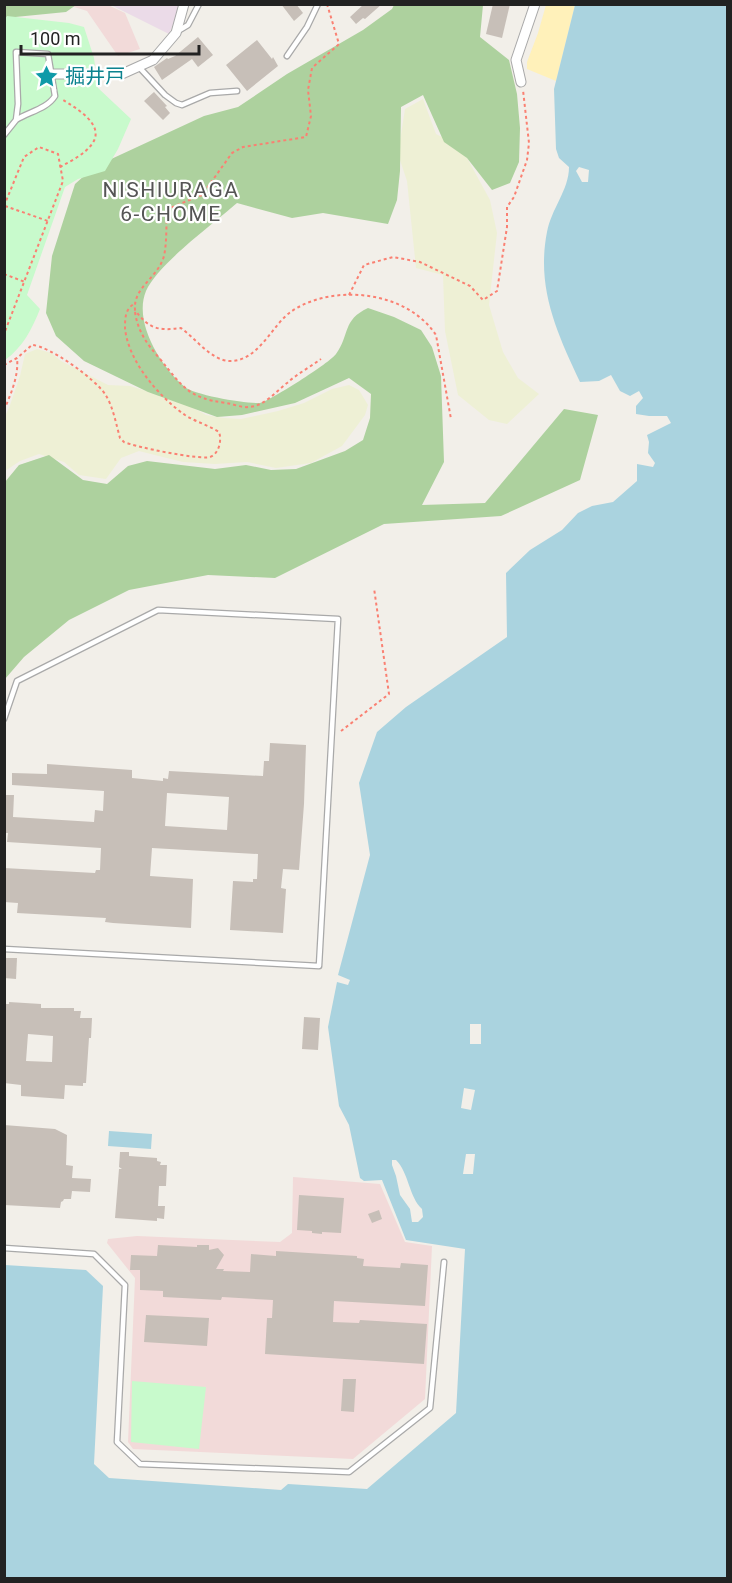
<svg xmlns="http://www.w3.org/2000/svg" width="732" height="1583" font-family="Roboto,'Noto Sans JP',sans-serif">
<rect width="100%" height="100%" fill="#f2efe9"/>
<g fill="#f2dad9">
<polygon points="4,5 108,5 125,13 140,49 118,56 87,11 71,6"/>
<polygon points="293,1177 380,1184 405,1242 432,1246 425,1399 353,1459 133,1449 128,1442 135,1278 107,1243 108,1239 137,1236 280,1242 292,1233"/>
</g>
<polygon fill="#ebdbe8" points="111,5 181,5 169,34"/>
<g fill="#eef0d5">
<polygon points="423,99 436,134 461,147 490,200 497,233 489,305 503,352 518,378 539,394 507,424 489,420 458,395 445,331 443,275 416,268 407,181 398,154 405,109"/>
<polygon points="37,349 51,353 61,361 108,385 130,386 181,401 206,415 224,418 241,419 278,411 304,403 332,389 349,385 359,390 368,405 365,415 342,446 311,463 276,468 247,462 215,464 183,462 139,451 121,458 106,479 79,475 64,462 39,454 20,461 5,471 5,416 9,408 20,376 25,354"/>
</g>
<g fill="#add19e">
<polygon points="5,5 76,5 66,12 5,18"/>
<path d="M394,5h89l-3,32 29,23 8,34 3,34 -1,34 -9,21 -18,7 -25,-32 -23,-16 -21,-47 -22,12 -1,64 -3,29 -9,24 -65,-11 -31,5 -55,-15c-25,22 -79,61 -91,88 -13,31 15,76 39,96 9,8 62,17 75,16 8,-1 71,-41 76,-49 14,-19 6,-34 32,-46l26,9 27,13 11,17 9,29 3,86 -22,43 63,-2 79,-94 34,6 -18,65 -79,36 -117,8 -109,54 -67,-3 -79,15 -60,30 -45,37 -19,22v-197l14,-17 30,-10 34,25 24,4 21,-18 19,-5 68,8 31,-4 25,5 25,-1 49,-18 18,-11 7,-22 1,-24 -22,-16 -54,25 -53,12 -25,2 -69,-25 -64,-31 -28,-25 -10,-23 6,-57 23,-72 19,-17 110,-51 34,-9 49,-33 76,-44 29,-21z"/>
</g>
<polygon fill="#fff1ba" points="546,5 575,5 556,81 527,69 527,62 538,33"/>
<g fill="#c8facc">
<path d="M7,16l62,7 15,4 10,31 4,30 33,31 -13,30 -13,22 -27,8 -13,8 -38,108 13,14c-8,20 -17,38 -35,51v-341z"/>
<polygon points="132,1381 206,1387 199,1449 131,1442"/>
</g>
<g fill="#aad3df" fill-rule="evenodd">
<path d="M575,5h152v1573h-722v-313l81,5 17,16 -9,178 15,14 172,12 7,-6 79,5 89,-76 9,-164 -59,-9 -24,-60 -18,1 -4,-3 -11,-53 -10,-19 -11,-79 9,-45 11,3 2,-5 -12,-5 32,-120 -11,-72 18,-51 29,-25 101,-70 -1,-64 24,-23 32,-20 16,-17 14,-7 21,-4 24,-21v-17l16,3 2,-4 -7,-10 1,-11 -2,-7 24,-12 -4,-7h-18l-13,-2v-8l7,-8 -4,-7 -9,5 -10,-5 -9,-16 -12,6 -19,1c-23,-49 -44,-94 -33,-150 4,-23 22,-42 22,-65l-10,-9 -3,-9 -2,-60zM579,167l10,3 -1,12h-6l-6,-11zM470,1024h11v20h-11zM464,1088l11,2 -4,20 -10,-2zM466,1154h9l-2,20h-10zM392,1160h4c13,13 13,37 26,49l1,8 -5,5h-6l-2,-13 -10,-14 -4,-19 -4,-11z"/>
<polygon points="109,1131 152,1134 151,1149 108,1146"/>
</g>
<g fill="#c7bfb8" fill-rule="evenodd">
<polygon points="281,4 296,4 303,13 294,21"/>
<polygon points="364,4 382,4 365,19 363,18 356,24 350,17"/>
<polygon points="493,4 510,4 502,38 486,34"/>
<polygon points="198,37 213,55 198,67 192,59 162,80 154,67 167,58 168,59 175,56"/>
<polygon points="257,40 272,59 273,57 278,66 247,91 226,65"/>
<polygon points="154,92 167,106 165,107 170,113 163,120 144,101"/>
<path d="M270,743l36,2 -2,59 -5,66 -16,-1 -2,19 5,1 -3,44 -53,-3 3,-49 20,1v-3h4l1,-25 -106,-6 -2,28 43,3 -2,49 -78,-5 -8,-1 1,-4 -89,-5 1,-10 -14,-1v-34l91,5 1,-3h4l1,-22 -94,-6 1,-9h-4v-38h10l-1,22 81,5 1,-12 8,1 1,-20 -92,-6v-12l35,1v-10l85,6v8l31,3v-3l5,1 1,-8 94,5 1,-15h5zM167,793l62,4 -2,33 -62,-4z"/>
<polygon points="4,958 17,958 16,979 4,978"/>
<path d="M9,1002l32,2v4h33v3h7l-1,7h12l-1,20h-2l-3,45h-3v3l-18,-1 -1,14 -43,-3v-11l-17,-2v-79h5zM28,1034l25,2 -1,26 -26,-1z"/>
<polygon points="304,1017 320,1018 318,1050 302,1049"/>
<polygon points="4,1125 55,1129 67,1135 66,1165 73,1166 72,1178 91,1179 90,1192 72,1191 71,1199 64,1199 63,1201 61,1202 60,1208 4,1205"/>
<polygon points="120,1152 129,1152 129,1156 157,1158 157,1161 161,1162 160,1165 167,1165 166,1186 159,1186 158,1206 165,1206 164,1219 157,1218 157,1221 115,1218 119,1169 122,1169 119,1167"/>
<polygon points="299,1195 344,1198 341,1233 322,1232 322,1234 312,1233 312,1231 297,1230"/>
<polygon points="379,1210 382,1219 372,1223 368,1214"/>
<polygon points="158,1245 197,1247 197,1245 209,1245 209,1250 218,1248 224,1255 216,1269 224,1269 223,1271 250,1272 251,1254 276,1256 276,1251 357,1256 357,1258 364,1259 363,1266 400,1268 401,1263 428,1265 425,1306 334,1301 333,1322 359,1323 360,1320 427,1324 424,1364 265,1354 267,1318 272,1318 273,1300 222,1297 221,1300 163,1297 163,1291 140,1290 140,1270 130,1270 131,1255 157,1256"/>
<polygon points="146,1315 209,1318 207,1346 144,1342"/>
<polygon points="343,1379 356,1379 354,1412 341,1411"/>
</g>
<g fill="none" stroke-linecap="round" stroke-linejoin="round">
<defs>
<g id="service">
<polyline points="178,31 188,25 199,4"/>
<polyline points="287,56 307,27 318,4"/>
<polyline points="139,67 165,95 176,103 182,105 210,93 237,91"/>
<path d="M4,135l12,-15 2,-16 -2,-52 32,2 7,42c-8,13 -27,16 -39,24"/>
<polyline points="4,719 17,681 158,610 338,619 319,966 4,949"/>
<polyline points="4,1248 94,1254 125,1285 117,1442 140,1464 349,1472 430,1408 444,1262"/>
</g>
<g id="minor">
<polyline points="52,74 122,74 153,60 176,33 184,4"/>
<polyline points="521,82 516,60 535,4"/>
</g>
</defs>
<use href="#service" stroke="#a9a9a9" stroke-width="7"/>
<use href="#minor" stroke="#a9a9a9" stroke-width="11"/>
<g stroke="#fa8072" stroke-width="2" stroke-dasharray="3 3" stroke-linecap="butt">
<path d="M327,4l12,40 -27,24 -4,22 3,26 -5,21 -63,10 -11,6 -30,42 -32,13 -3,4c-1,15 0,30 -3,44 -6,22 -31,31 -29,54 14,19 23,21 46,18 14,10 30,32 48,33 30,1 43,-37 63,-50 42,-28 115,-20 144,24l15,84"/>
<path d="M60,167c11,-6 25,-13 32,-23 14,-19 -16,-36 -29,-44"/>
<polyline points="4,206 24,157 39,147 58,154 63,181 4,334"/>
<polyline points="5,206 48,221"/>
<polyline points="4,274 25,282"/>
<polyline points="349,295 364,265 393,257 420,262 470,286 483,300 497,291 507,227 507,207 514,197 527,160 529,143 523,90"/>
<path d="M135,312c3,20 12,32 25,47 23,28 28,39 66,44 7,1 16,5 23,4 16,-1 26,-15 38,-24 10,-9 23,-16 34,-24"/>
<path d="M4,365l13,-7 15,-13c18,1 63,34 73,49 8,12 11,30 15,44l4,4c12,5 74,18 86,15 9,-3 12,-17 9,-25 -11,-7 -23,-10 -34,-17 -26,-18 -57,-54 -60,-87 0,-9 0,-19 9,-24"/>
<path d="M4,410c7,-16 15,-35 13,-52"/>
<polyline points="341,731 389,694 374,588"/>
</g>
<use href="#service" stroke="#fff" stroke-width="4.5"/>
<use href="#minor" stroke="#fff" stroke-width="9"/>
</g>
<defs>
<symbol id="sight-bare" viewBox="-9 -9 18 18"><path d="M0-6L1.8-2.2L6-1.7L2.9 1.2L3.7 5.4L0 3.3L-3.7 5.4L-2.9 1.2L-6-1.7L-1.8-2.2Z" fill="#0f9aa8" stroke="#fff" stroke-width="2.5" paint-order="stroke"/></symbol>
</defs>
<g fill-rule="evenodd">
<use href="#sight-bare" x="30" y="60" width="33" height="33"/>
</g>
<g text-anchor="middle" stroke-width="4.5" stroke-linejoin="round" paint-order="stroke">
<g font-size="20" fill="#0d838f" stroke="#fff" text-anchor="start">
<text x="65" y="83">掘井戸</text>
</g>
<g font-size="21" letter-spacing="1.5" fill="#555" stroke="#fff">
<text x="171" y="197">NISHIURAGA<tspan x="171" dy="24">6-CHOME</tspan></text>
</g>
</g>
<rect width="732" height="1583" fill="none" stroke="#222222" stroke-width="12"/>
<path d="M21 45v9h178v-9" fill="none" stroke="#222222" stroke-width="3"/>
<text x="30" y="45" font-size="18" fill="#222222" stroke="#ffffff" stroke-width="4.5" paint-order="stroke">100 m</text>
</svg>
